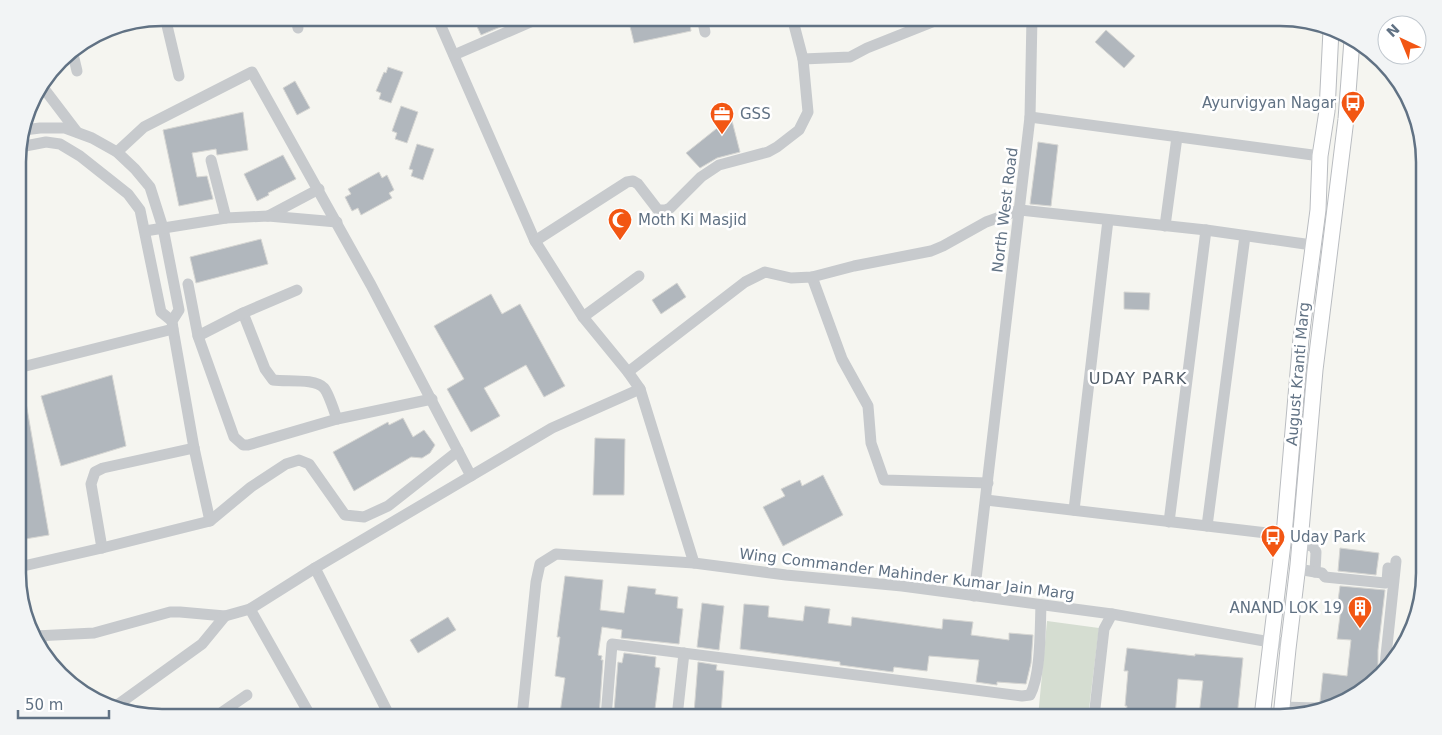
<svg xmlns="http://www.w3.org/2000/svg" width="1442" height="735" font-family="'DejaVu Sans',sans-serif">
<rect width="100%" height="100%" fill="#f5f5f0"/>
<polygon fill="#d5ddd1" points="1047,621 1099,628 1088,717 1038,717"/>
<g fill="#b1b7bd" stroke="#d6d6d3">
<polygon points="473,18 522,18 481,35"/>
<polygon points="628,18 689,18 691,31 634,43"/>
<polygon points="1106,30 1135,56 1124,68 1095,42"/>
<polygon points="388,67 403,72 391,103 379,99 381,93 376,91 384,72 386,73"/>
<polygon points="295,81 310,108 297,115 283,88"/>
<polygon points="401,106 418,112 407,143 395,139 397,133 392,131"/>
<polygon points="243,112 248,150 217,155 216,149 192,153 197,177 207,176 213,199 179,206 163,130"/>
<polygon points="731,117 740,152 717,158 700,168 686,153"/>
<polygon points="1038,142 1058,145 1051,206 1030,204"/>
<polygon points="417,144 434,149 423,180 411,176 413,170 409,169"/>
<polygon points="283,155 296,179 268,193 269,195 257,201 244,174"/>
<polygon points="379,172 382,178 387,175 394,190 389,193 392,198 361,215 358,208 352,211 345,197 351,194 348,189"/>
<polygon points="261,239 268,264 196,283 190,257"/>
<polygon points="677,283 686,297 661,314 652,300"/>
<polygon points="1124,292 1150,293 1149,310 1124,309"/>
<polygon points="491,294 502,314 520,304 565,386 544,397 526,365 484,388 500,416 471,432 447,389 464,379 434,326"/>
<polygon points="112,375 126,446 61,466 41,396"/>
<polygon points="24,391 49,535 19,540 18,453 21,452 18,441 18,392"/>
<polygon points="403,418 413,437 424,430 435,445 430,453 422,458 411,457 354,491 333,452 388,422 389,425"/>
<polygon points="595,438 625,439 624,495 593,495"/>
<polygon points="823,475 843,515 783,546 763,507 785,496 781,489 800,480 802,486"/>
<polygon points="1340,548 1379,553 1376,575 1338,571"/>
<polygon points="565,576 603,580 600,610 624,613 628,586 656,589 655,594 678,597 677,608 683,609 679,644 621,638 622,630 602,627 598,655 602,656 601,660 603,660 599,717 586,717 560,713 565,678 555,676 560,637 557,637"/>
<polygon points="1340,586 1385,590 1378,650 1378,672 1360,693 1327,704 1322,704 1320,701 1323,673 1347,676 1351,640 1337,639 1341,608 1337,608"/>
<polygon points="702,603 724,606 719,650 697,647"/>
<polygon points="744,604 769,606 768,617 803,621 805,606 830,609 828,623 851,626 852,617 942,629 943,619 973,622 971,635 1009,640 1009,633 1033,635 1031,663 1026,684 997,682 997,685 976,682 979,660 929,656 927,671 894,667 893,672 840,665 840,662 740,649"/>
<polygon points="448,617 456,630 418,653 410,640"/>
<polygon points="1127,648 1195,656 1195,654 1243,658 1237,717 1199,715 1203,681 1178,679 1175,717 1126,717 1127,706 1125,706 1128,671 1124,671"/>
<polygon points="624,653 656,657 655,667 660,668 654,717 623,717 624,712 614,711 618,662 622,663"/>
<polygon points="698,662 717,665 716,670 724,671 721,714 694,713"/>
</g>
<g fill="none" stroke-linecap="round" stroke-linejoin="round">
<defs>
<g id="major">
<polyline points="1262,717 1284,535 1301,338 1318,210 1320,156 1327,111 1331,30"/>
<polyline points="1281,717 1288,649 1298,565 1315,370 1346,119 1352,40"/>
</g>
</defs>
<use href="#major" stroke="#b9bcc0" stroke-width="17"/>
<g stroke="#c7cacd" stroke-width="11">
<polyline points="165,17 179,76"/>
<polyline points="296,17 298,28"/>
<polyline points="437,17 535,241 583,317 628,372 640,389 694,563"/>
<polyline points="702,17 705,32"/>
<polyline points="72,50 77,71"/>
<polyline points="454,55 542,17"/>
<polyline points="803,59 850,57 867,48 945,17"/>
<polyline points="42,86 77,132"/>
<polyline points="1030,117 1320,156"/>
<polyline points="24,130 40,128 65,128 92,138 117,152 135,169 150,187 163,228 179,310 172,321 173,329 194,448 210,521"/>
<polyline points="20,147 46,142 60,144 80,156 128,194 140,210 161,312 172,321"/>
<polyline points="117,152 144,127 252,72 371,285 471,476"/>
<polyline points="211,160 226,218"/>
<polyline points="268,216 319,189"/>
<polyline points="1165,226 1177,137"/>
<polyline points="145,231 226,218 268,216 337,222"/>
<polyline points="535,241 627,182 633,181 638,184 658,210 665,210 670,208 701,177 719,165 768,152 777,147 799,130 808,112 803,59 792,17"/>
<polyline points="812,277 842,359 868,406 871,443 884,480 988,483"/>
<polyline points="188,284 198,336 234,437 243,445 248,445 337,419 432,399"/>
<path d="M297,290l-54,23 22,56 8,11c14,2 42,-2 51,8 5,6 10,23 13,31"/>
<polyline points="583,317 639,276"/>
<polyline points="198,336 243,313"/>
<polyline points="18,368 173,329"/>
<polyline points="628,372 745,282 765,272 791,278 812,277 854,266 931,251 943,246 986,222 1020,210 1206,230 1312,245"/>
<polyline points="986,500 1284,535"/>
<polyline points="1074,510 1108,220"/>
<polyline points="1169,522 1206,230"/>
<polyline points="1207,526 1245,236"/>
<polyline points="102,548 91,484 95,472 103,468 194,448"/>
<polyline points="19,567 102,548 210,521 251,487 286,464 299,460 309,464 345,515 364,517 388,506 458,451"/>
<polyline points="315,568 390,717"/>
<polyline points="1298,569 1315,572 1316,552 1313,546 1300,544"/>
<polyline points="1315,572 1322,573 1325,577 1385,583 1387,582 1388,568"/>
<polyline points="974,596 1030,117 1032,17"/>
<polyline points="250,609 311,717"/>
<polyline points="36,636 94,633 170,612 180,612 225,616 250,609 315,568 552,428 640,389"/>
<polyline points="41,636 42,653"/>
<polyline points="1385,665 1396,561"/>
<polyline points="116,706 202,644 225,616"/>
<polyline points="1282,707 1316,708"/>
<polyline points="215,717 247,695"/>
<polyline points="522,717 536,582 540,564 556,554 694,563 786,575 902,586 1112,614 1270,642 1288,643"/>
<path d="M606,717l6,-73 410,52 8,-1c11,-20 10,-66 11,-90"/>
<polyline points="677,717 684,653"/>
<polyline points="1094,717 1104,629 1112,614"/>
</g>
<use href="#major" stroke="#fff" stroke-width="15"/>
</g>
<defs>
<symbol id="bus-pin" viewBox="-11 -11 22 30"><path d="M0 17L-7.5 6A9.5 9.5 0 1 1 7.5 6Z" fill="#f25613" stroke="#fff"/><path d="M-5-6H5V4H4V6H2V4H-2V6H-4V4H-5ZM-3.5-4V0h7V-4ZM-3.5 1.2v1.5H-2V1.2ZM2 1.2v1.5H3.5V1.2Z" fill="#fff"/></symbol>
<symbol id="office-pin" viewBox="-11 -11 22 30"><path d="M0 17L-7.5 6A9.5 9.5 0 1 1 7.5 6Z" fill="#f25613" stroke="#fff"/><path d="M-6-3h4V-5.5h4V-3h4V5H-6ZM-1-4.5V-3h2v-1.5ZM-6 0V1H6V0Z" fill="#fff"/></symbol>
<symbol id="mosque-pin" viewBox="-11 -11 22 30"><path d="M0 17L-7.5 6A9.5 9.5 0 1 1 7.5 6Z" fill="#f25613" stroke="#fff"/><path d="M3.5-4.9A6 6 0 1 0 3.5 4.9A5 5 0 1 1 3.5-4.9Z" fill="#fff"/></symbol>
<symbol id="building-pin" viewBox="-11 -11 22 30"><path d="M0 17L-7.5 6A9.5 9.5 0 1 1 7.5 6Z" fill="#f25613" stroke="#fff"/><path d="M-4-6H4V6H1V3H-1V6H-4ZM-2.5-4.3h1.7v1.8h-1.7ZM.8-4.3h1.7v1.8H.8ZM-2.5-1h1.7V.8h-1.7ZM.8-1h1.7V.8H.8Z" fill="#fff"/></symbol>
</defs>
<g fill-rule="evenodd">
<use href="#bus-pin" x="1339" y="89" width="28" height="38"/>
<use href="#office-pin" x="708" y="100" width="28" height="38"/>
<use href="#mosque-pin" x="606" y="206" width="28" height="38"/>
<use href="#bus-pin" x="1259" y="523" width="28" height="38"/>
<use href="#building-pin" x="1346" y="594" width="28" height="38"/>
</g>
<g text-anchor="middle" stroke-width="5" stroke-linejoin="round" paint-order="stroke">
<g font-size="15" fill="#617284" stroke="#fff" text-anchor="start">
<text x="1336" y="108" text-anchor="end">Ayurvigyan Nagar</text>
<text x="740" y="119">GSS</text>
<text x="638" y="225">Moth Ki Masjid</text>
<text x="1290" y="542">Uday Park</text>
<text x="1342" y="613" text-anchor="end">ANAND LOK 19</text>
</g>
<g font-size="15" fill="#617284" stroke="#fff">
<text transform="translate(1005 210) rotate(-83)" y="5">North West Road</text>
<text transform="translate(1298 374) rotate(-85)" y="5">August Kranti Marg</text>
<text transform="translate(907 574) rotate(7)" y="5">Wing Commander Mahinder Kumar Jain Marg</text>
</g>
<g font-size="16" letter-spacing="1" fill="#505c68" stroke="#fff">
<text x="1138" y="384">UDAY PARK</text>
</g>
</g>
<path d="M0 0H1442V735H0ZM162 26H1280A136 136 0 0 1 1416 162V573A136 136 0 0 1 1280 709H162A136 136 0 0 1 26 573V162A136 136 0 0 1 162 26Z" fill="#f2f4f5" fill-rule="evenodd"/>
<path fill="none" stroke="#617284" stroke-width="2.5" d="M162 26H1280A136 136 0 0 1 1416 162V573A136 136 0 0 1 1280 709H162A136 136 0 0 1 26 573V162A136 136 0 0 1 162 26Z"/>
<g transform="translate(1402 40) rotate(316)"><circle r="24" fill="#ffffff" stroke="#c0c7ce"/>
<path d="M0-4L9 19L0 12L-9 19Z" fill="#f25613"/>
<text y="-8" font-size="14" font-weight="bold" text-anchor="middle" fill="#617284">N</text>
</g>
<path d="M18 710v8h91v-8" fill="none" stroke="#617284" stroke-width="2.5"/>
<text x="25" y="710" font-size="15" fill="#617284" stroke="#ffffff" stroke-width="4" paint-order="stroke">50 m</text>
</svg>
